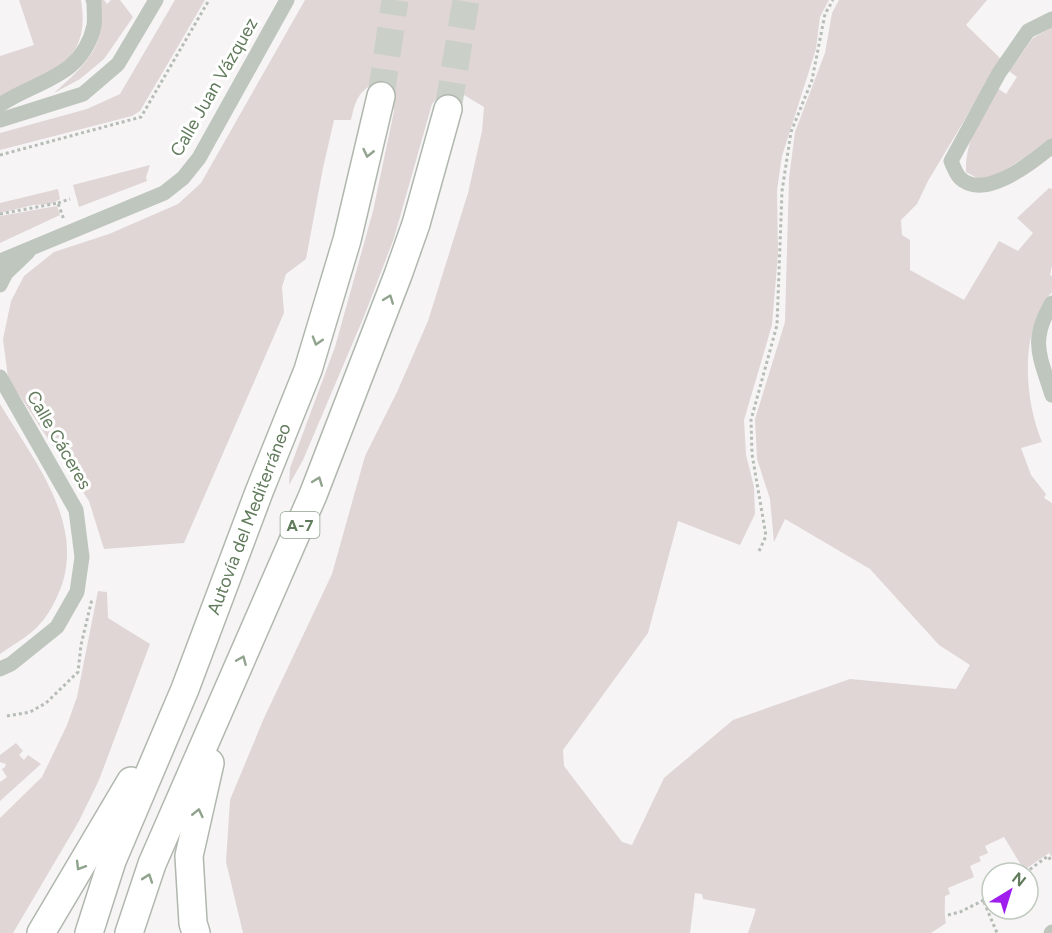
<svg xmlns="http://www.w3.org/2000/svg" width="1052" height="933" font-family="Figtree,sans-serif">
<rect width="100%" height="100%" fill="#f7f4f6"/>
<g fill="#dfd6d5">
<path d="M19,0h62c11,64 -33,74 -81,97v-41l34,-11z"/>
<path d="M98,0h6l3,4 4,-4h9l13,17 -29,42 -24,20 -26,14c32,-29 54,-46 44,-93z"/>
<polygon points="175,0 205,0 140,111 132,116 0,150 0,133 87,109 120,94"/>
<path d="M305,0h524l-9,17 -4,32 -34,107 -5,34 1,64 -6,71 -28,95 2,35 8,32 1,27 -15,31 -62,-24 -30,112 -85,117 1,16 58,76 10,3 32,-67 69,-58 117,-41 106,10 14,-24 -31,-20 -69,-76 -85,-50 -11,23 -4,-43 -13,-40 -2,-40 30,-97 4,-144 6,-46 30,-79 7,-40 7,-13h148l-21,25 35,34 -73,122 -11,23 -16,16 1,15 8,5v30l54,30 35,-59 19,10 15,-18 -16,-15 32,-30 3,1v76l-2,10 2,1v16c-33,37 -28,107 -10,150l-21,6 10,27 15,19 -2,4 8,5v354l-3,-4 -25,17 -20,-33 -19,9 3,7 -9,4 2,4 -11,5 4,11 -26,11 2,6 -5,2c0,8 -1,19 1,27l-15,10h-183l8,-24 -53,-10 -1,-5 -7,-1 -5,40h-447l-17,-71 4,-62 34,-82 68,-144 33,-118 32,-64 31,-71 40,-128 14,-62 2,-24 -30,-18 -13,4 -9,11 -38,134 -29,76 -62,146 -14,25 1,-17 45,-121 38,-136 21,-100 -3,-16 -16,-11c-17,6 -20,19 -24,36h-17l-11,48 -17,91 -20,15 -4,13 2,26 -100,230 -80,6 -15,-48 -81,-123 -5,-39 8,-38 13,-25 30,-24 55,-18 69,-30 23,-21z"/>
<path d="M1052,27v115l-61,36h-14l-11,-6c-1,-32 16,-57 31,-84l9,6 11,-17 -8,-6 24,-33z"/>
<polygon points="150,165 146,177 147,181 79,207 73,185"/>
<polygon points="58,189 60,199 51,204 33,205 0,213 0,203"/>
<polygon points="57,206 60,215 0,243 0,216"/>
<path d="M0,404c35,59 92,126 55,197 -5,10 -12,21 -21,29 -10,9 -23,16 -34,24z"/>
<polygon points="98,591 107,592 108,618 150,644 99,780 79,821 13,933 0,933 0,818 42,777 67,725 77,697"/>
<polygon points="16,743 23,751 19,755 24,760 28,755 41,764 0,801 0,782 7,777 2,769 5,767 6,764 0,762 0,755"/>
</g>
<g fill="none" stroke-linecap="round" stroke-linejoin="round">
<g stroke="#cad0c8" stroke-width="27" stroke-dasharray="27 14" stroke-linecap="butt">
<polyline points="381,96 395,0"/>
<polyline points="448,109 466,0"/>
</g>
<defs>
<g id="motorway">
<polyline points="41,933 131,781"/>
<polyline points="89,933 112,861 185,689 259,492 308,370 347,240 381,96"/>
<polyline points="129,933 152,864 313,495 398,275 416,224 448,109"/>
<polyline points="196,933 193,923 189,856 210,763"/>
</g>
</defs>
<use href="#motorway" stroke="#b0b8ae" stroke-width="30"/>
<g stroke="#b6bdb5" stroke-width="3" stroke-dasharray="3 3" stroke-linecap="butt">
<polyline points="0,155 141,117 209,0"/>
<polyline points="58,203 70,199"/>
<polyline points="0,214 58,203 64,220"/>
<polyline points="759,551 766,536 752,454 751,420 777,325 782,191 791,132 812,80 825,14 833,0"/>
<polyline points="7,716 30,712 46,703 78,672 81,645 92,599"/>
<polyline points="1025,873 1048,856 1052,862"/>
<polyline points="984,902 997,933"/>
<polyline points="948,915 960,912 992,896"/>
</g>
<g stroke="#bec6bd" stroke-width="15">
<path d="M1052,19l-24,12 -29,42 -48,88c2,5 5,13 9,17 24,23 73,-16 92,-32"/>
<path d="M0,105c37,-25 82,-27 94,-79 1,-7 0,-16 0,-24l-1,-2"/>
<polyline points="0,120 83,94 118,64 156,0"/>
<polyline points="0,261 164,193 183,178 199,158 287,0"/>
<polyline points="0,285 6,273 28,252"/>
<path d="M1052,303c-23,38 -12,53 0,92"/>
<polyline points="0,377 76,510 82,557 77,592 57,627 11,664 0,669"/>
<polyline points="1051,933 1052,932"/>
</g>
<use href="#motorway" stroke="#fff" stroke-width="27"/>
</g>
<defs><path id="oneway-chevron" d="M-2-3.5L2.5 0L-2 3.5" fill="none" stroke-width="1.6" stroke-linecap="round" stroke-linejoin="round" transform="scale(1.5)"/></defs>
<g stroke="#90a38d">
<use href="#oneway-chevron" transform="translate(368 153) rotate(103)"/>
<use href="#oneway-chevron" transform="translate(389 299) rotate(-69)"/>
<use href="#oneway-chevron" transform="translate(317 341) rotate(107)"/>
<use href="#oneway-chevron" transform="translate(318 481) rotate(-69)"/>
<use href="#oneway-chevron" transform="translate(242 660) rotate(-67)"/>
<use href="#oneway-chevron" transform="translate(198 813) rotate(-77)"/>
<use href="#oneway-chevron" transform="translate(80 866) rotate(121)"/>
<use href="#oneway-chevron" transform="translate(148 878) rotate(-71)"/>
</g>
<g text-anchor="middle" stroke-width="6" stroke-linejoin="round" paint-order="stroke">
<rect fill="#fff" stroke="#90a38d" stroke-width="1.5" x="280.5" y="512" width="39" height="26" rx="4.5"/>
<g font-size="16" font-weight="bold" fill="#617b5c">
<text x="300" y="531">A-7</text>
</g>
<g font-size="18" fill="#617b5c" stroke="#fff">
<text transform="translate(214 87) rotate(-60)" y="6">Calle Juan Vázquez</text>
<text transform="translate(59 440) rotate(60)" y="6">Calle Cáceres</text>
<text transform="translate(249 519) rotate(-69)" y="6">Autovía del Mediterráneo</text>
</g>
</g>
<g transform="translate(1010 891) rotate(38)"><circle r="28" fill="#ffffff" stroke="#c0cabe" stroke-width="1.5"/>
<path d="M0-4.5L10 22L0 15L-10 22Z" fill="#a01eed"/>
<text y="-9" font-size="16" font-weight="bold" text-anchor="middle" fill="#617b5c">N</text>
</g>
</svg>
